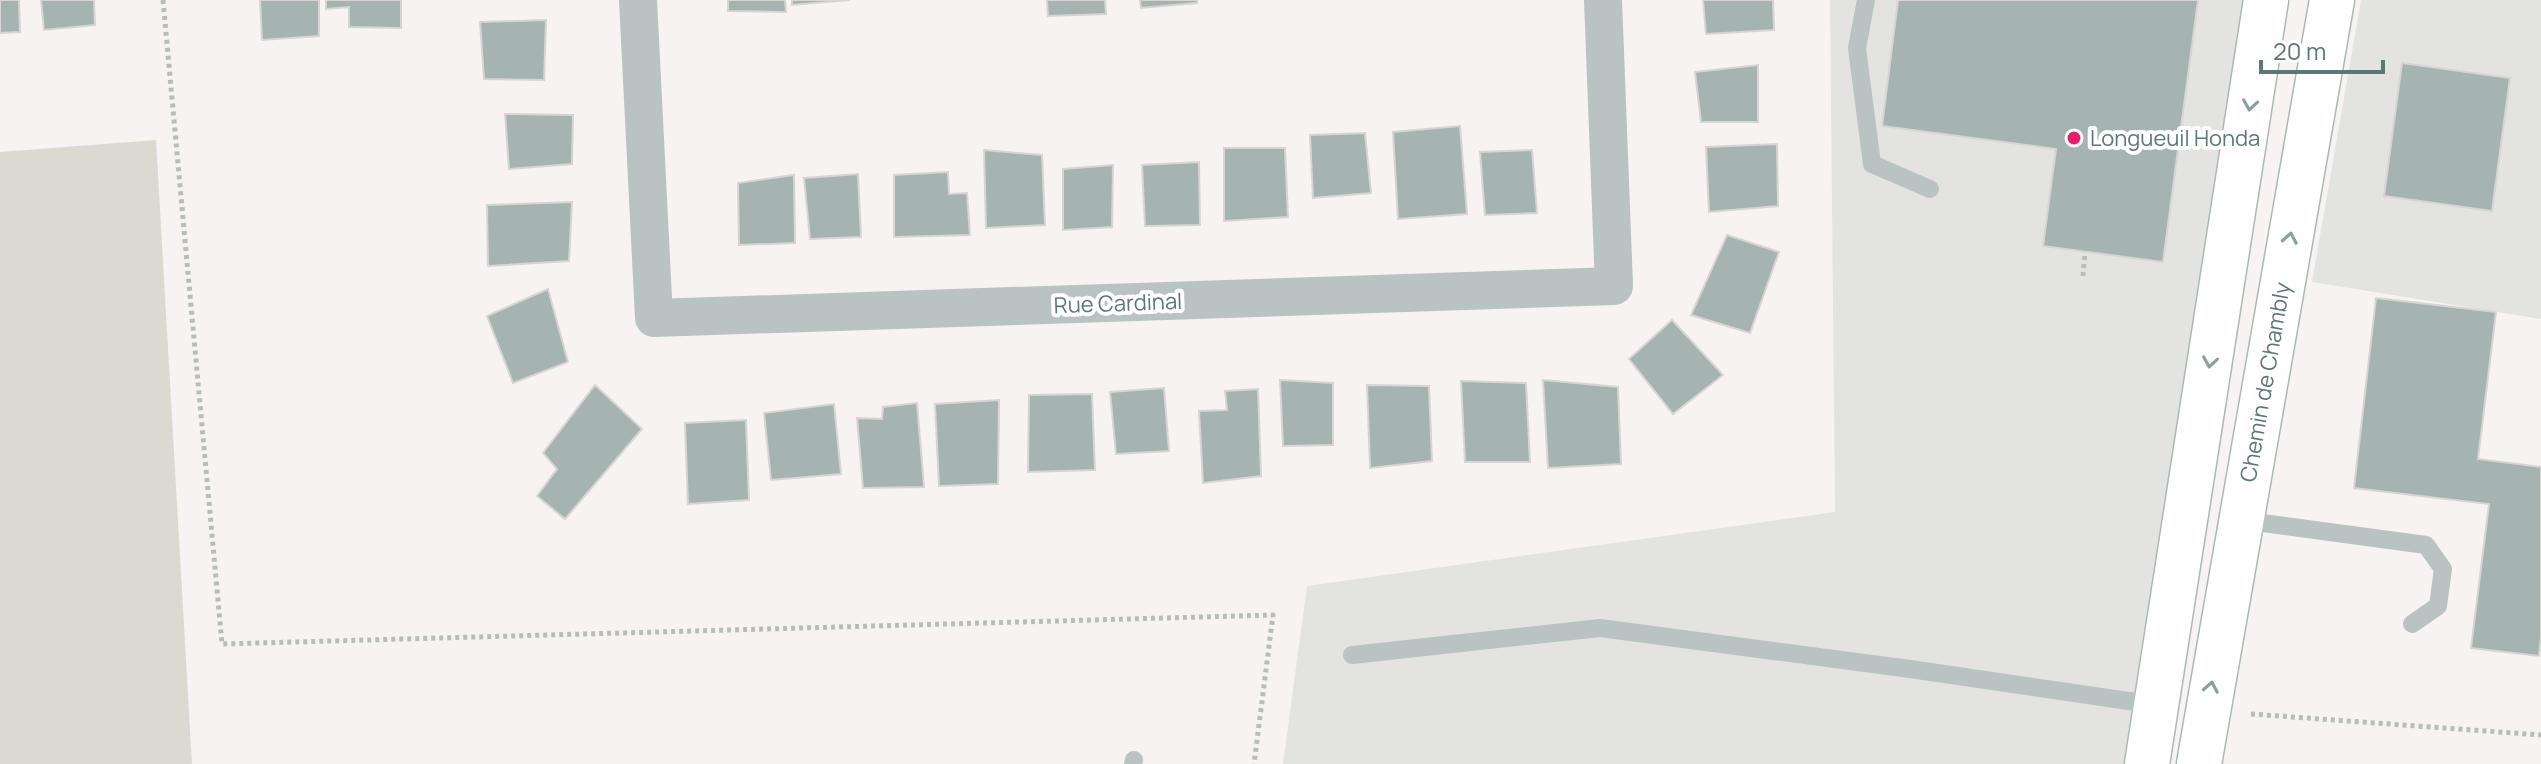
<svg xmlns="http://www.w3.org/2000/svg" width="2541" height="764" font-family="Manrope,sans-serif">
<rect width="100%" height="100%" fill="#f6f3f2"/>
<g fill="#e3e4e2">
<polygon points="1830,0 2266,0 2147,764 1283,764 1307,586 1835,512"/>
<polygon points="2361,0 2541,0 2541,319 2312,282"/>
</g>
<polygon fill="#dbdad0" points="156,140 192,764 0,764 0,152"/>
<g fill="#a5b4b1" stroke="#d7d5d4" stroke-width="2">
<polygon points="0,0 19,0 20,32 0,33"/>
<polygon points="41,0 94,0 95,25 44,30"/>
<polygon points="260,0 319,0 319,36 262,40"/>
<polygon points="326,0 401,0 401,28 349,27 349,7 326,9"/>
<polygon points="728,0 785,0 786,12 728,11"/>
<polygon points="792,0 850,0 792,5"/>
<polygon points="1047,0 1105,0 1106,14 1048,16"/>
<polygon points="1140,0 1197,0 1197,3 1141,8"/>
<polygon points="1703,0 1773,0 1774,30 1706,34"/>
<polygon points="1898,0 2198,0 2163,262 2043,246 2056,149 1882,126"/>
<polygon points="546,20 544,80 484,79 480,22"/>
<polygon points="2402,63 2510,78 2492,211 2384,196"/>
<polygon points="1758,65 1758,122 1701,122 1695,72"/>
<polygon points="505,114 573,115 572,164 509,169"/>
<polygon points="1460,126 1467,214 1398,219 1393,132"/>
<polygon points="1365,133 1371,193 1313,198 1310,135"/>
<polygon points="1777,144 1778,206 1709,212 1706,147"/>
<polygon points="1224,148 1285,148 1288,217 1224,221"/>
<polygon points="984,150 1042,155 1045,225 986,228"/>
<polygon points="1532,150 1537,213 1485,215 1480,152"/>
<polygon points="1199,162 1200,225 1145,226 1142,165"/>
<polygon points="1113,165 1112,227 1063,230 1063,169"/>
<polygon points="948,172 949,194 967,193 970,235 894,237 894,175"/>
<polygon points="858,174 861,237 810,239 804,178"/>
<polygon points="794,175 795,243 739,245 738,183"/>
<polygon points="572,202 569,261 488,266 487,205"/>
<polygon points="1727,235 1779,252 1750,333 1691,315"/>
<polygon points="548,289 568,362 513,383 487,316"/>
<polygon points="2376,298 2496,312 2478,459 2541,467 2541,637 2539,656 2471,648 2489,504 2354,488"/>
<polygon points="1672,320 1723,375 1673,414 1629,359"/>
<polygon points="1280,380 1333,383 1333,445 1283,446"/>
<polygon points="1543,380 1618,387 1621,464 1548,468"/>
<polygon points="1461,381 1526,383 1530,462 1465,462"/>
<polygon points="595,385 642,429 565,519 537,496 557,469 543,453"/>
<polygon points="1367,385 1429,386 1432,461 1370,468"/>
<polygon points="1164,388 1169,451 1116,454 1110,392"/>
<polygon points="1258,389 1261,476 1203,483 1199,411 1227,410 1225,391"/>
<polygon points="1092,394 1095,470 1028,472 1029,395"/>
<polygon points="999,400 998,484 939,486 935,404"/>
<polygon points="917,403 924,487 863,488 857,418 882,419 883,407"/>
<polygon points="834,404 841,474 771,480 764,413"/>
<polygon points="746,420 749,500 688,504 685,423"/>
</g>
<g fill="none" stroke-linecap="round" stroke-linejoin="round">
<defs>
<g id="secondary">
<polyline points="2147,764 2266,0"/>
<polyline points="2199,764 2332,0"/>
</g>
</defs>
<use href="#secondary" stroke="#acb8b6" stroke-width="47"/>
<g stroke="#b6bdbc" stroke-width="5" stroke-dasharray="4 4" stroke-linecap="butt">
<polyline points="163,0 222,644 1273,615 1254,764"/>
<polyline points="2083,276 2085,252"/>
<polyline points="2251,714 2541,735"/>
</g>
<g stroke="#b9c3c2" stroke-width="18">
<polyline points="1866,0 1857,48 1872,164 1930,189"/>
<polyline points="2240,520 2426,545 2443,569 2438,606 2412,624"/>
<polyline points="1352,655 1600,628 1910,669 2156,705"/>
<polyline points="1133,764 1134,760"/>
</g>
<polyline stroke="#b9c3c2" stroke-width="38" points="638,0 654,318 1614,286 1603,0"/>
<use href="#secondary" stroke="#fff" stroke-width="44"/>
</g>
<defs><path id="oneway-chevron" d="M-2-3.5L2.5 0L-2 3.5" fill="none" stroke-width="1.6" stroke-linecap="round" stroke-linejoin="round" transform="scale(2)"/></defs>
<g stroke="#8ca09e">
<use href="#oneway-chevron" transform="translate(2250 105) rotate(99)"/>
<use href="#oneway-chevron" transform="translate(2290 238) rotate(-80)"/>
<use href="#oneway-chevron" transform="translate(2210 362) rotate(99)"/>
<use href="#oneway-chevron" transform="translate(2211 687) rotate(-80)"/>
</g>
<circle fill="#eb1c6a" stroke="#fff" stroke-width="3" cx="2074" cy="138" r="8"/>
<g text-anchor="middle" stroke-width="8" stroke-linejoin="round" paint-order="stroke">
<g font-size="22" fill="#5b7874" stroke="#fff" text-anchor="start">
<text x="2090" y="146">Longueuil Honda</text>
</g>
<g font-size="22" fill="#5b7874" stroke="#fff">
<text transform="translate(1118 303) rotate(-2)" y="8">Rue Cardinal</text>
<text transform="translate(2265 382) rotate(-80)" y="8">Chemin de Chambly</text>
</g>
</g>
<path d="M2261 60v12h122v-12" fill="none" stroke="#5b7874" stroke-width="4"/>
<text x="2273" y="60" font-size="24" fill="#5b7874" stroke="#ffffff" stroke-width="6" paint-order="stroke">20 m</text>
</svg>
